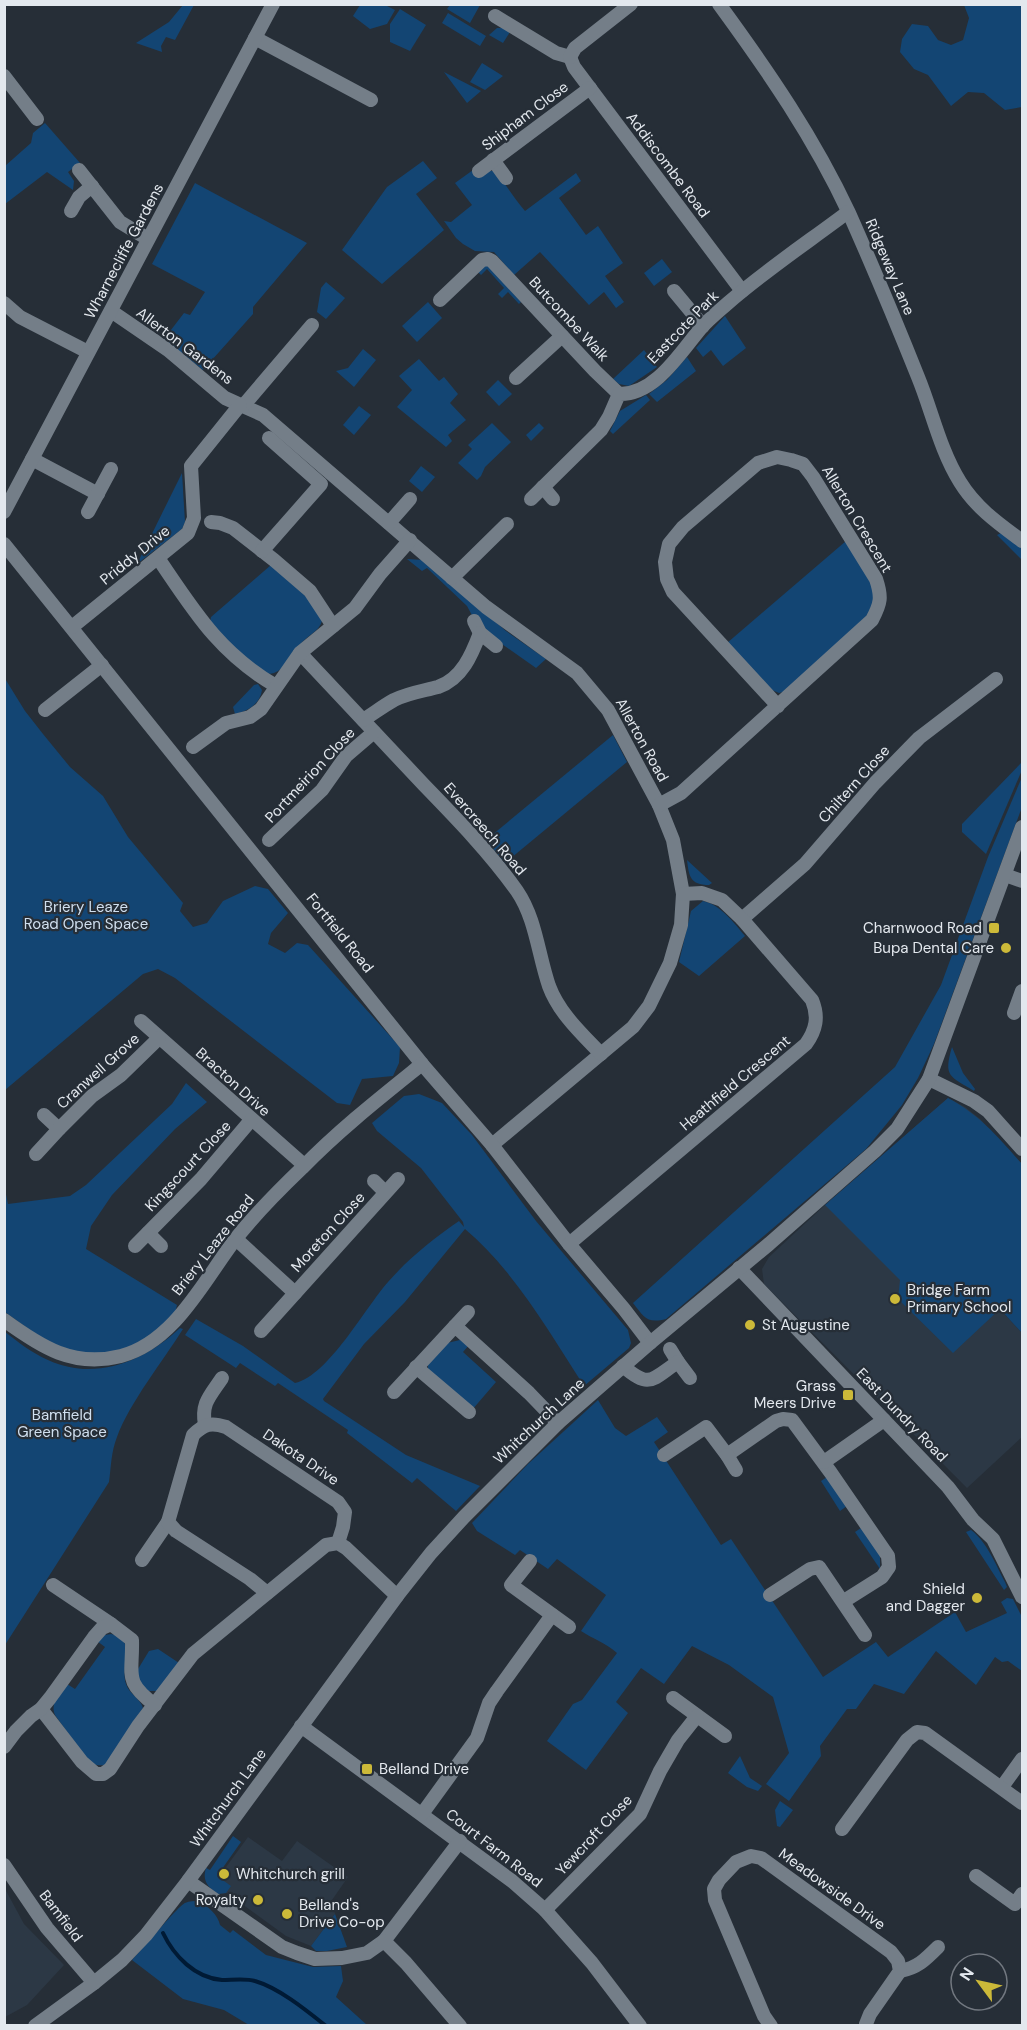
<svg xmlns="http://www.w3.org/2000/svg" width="1027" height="2030" font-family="'DM Sans',sans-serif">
<rect width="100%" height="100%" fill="#262e37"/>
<g fill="#2c3845">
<polygon points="948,1098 965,1107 980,1119 1022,1164 1000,1309 1022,1333 1022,1437 967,1488 764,1284 762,1269 769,1257 825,1205"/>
<polygon points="248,1837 282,1861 297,1841 348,1877 332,1900 335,1914 311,1946 286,1936 227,1893 219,1894 210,1889"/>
<polygon points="4,1887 24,1924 64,1965 27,2005 5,2017"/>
</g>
<g fill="#134573">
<polygon points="183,5 194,5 175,40 166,37 161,46 162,52 136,43 169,22"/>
<polygon points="360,5 385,5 395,10 387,24 370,29 353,16"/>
<polygon points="450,5 450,4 480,5 470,23 447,9"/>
<polygon points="964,5 1022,5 1022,107 1005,110 984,93 968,92 951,106 928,75 914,69 900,52 902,39 912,24 928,26 938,40 951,45 963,40 969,18"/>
<polygon points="400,9 426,25 410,51 390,42 390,24"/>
<polygon points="448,13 486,36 480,46 442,23"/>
<polygon points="497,28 504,28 510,32 503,43 489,35"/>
<polygon points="482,63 503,76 485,90 470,82"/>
<polygon points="444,72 481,91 467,103"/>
<polygon points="45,123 80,163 68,172 74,181 73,190 47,172 5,204 5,166 31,143 33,133"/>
<polygon points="423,161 437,178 416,194 444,230 382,284 342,250 387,187"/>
<path d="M473,170l6,8 10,-7h5c12,13 20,27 31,40l51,-38 5,8 -22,17 27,37 12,-9 25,37 -18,13 19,26 -8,6 -12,-16 -15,13 -49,-53 -26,23 -20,-23 -19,-1 -12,-7 -7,-6 -12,-17 7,1 21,-17 -17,-22z"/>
<polygon points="195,183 307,243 253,307 253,314 203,370 164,339 184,313 190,315 205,292 152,264"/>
<polygon points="662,259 672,272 654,286 644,273"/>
<polygon points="484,264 488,265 521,302 519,304 508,292 502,298 498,294 504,288 487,269 481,275 477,271"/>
<polygon points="326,282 345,298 326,319 317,312 321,288"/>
<polygon points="428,302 442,318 417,342 402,326"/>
<polygon points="725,316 746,348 723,366 711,350 703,357 696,348"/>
<polygon points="363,349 376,360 354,387 336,371 348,368"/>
<polygon points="644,350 657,367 629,386 619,384 613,379"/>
<polygon points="687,357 696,371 657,402 649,394 667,380"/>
<polygon points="419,359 439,381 444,377 458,394 450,403 466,420 448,435 452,441 446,447 397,407 412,390 399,376"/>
<polygon points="498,380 512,394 499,406 486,392"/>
<polygon points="646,395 650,400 613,434 610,431 620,411"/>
<polygon points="359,406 371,415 354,435 343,425"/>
<polygon points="492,423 511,442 485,467 481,476 477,480 458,463 472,449 468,445"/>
<polygon points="539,423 544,428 531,441 526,435"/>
<polygon points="421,466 435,477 422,492 409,481"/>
<polygon points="182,473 185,522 182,529 137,564"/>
<polygon points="1001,533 1022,548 1022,560 997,535"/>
<polygon points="846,541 876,591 873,610 787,691 779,693 772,690 727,643"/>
<polygon points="407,559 424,560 506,631 546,659 536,668 499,642 474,619 467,606 427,568 422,571"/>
<path d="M271,565l39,35 12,21c-3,11 -16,15 -22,24 -6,9 -15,24 -26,28 -19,7 -52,-38 -64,-51l1,-5z"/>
<polygon points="4,677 25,711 43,734 70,767 103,796 128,837 183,903 180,911 193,927 207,923 223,901 255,886 268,889 288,913 271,933 268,944 285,953 297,943 308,945 400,1047 399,1063 393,1076 362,1079 350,1105 337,1103 175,978 158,969 143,974 5,1090"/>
<path d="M258,684l4,6c-2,14 -14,21 -27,24l-2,-7 21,-22z"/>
<polygon points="613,735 627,762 505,863 486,840"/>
<polygon points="1022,762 1022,770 986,854 962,832 962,824"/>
<path d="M1022,777v30l-88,237 -16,34 -16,27 -36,44 -200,170c-19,5 -22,-2 -33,-16l262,-236 46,-82 47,-128z"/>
<path d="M687,860l25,23 -3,2c-19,0 -20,-9 -22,-25z"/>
<path d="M703,901c18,4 31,22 42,35l-46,40 -20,-14 12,-51z"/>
<path d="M952,1047l11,26 12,16 -1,2c-24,-15 -31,-14 -22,-44z"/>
<polygon points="186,1083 207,1102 175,1129 112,1195 91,1226 86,1249 177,1305 175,1313 154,1334 123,1350 88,1356 45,1341 5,1312 4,1185 8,1204 70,1196 86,1185 172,1104"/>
<path d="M419,1094l23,9 30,32 64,86 92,109 3,13 -2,5 -45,38c-34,-53 -71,-117 -119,-157l-60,73 -41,42 -41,55 1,2 82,54 74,31 -24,25 -39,-33 -5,5 -65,-50 1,-3 -70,-47 -3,3 -35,-23 -4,5 -51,-33 11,-16 47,27 52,37c33,-7 70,-75 93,-101 21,-24 45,-43 71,-61l5,6 -1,-5 -42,-54 -44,-37 -5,-8 32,-27z"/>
<path d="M948,1098c32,17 51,40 74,66v169l-22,-24 -47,44 -55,-54 2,-19 -75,-75z"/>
<path d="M180,1328l3,1c-20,32 -53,73 -66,108 -6,15 -6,30 -8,45l-104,163v-313c13,10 27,21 43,28 47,22 97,1 132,-32z"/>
<polygon points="460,1340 469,1345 463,1352 496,1382 472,1410 428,1369 428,1364 447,1343"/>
<path d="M598,1400l17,28 11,8 31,-19 11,15 -14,10 67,103 10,-6 92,138 53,-35 12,15 67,-45 11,20 41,-19 -6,-11 6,-4 6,1 9,18v54l-14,-10 -6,1 -7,-5 -19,28 -40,-34 -32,43 -30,-10 -18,25h-9l-27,37 1,10 -32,45 -23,-17 23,-31 -16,-56 -44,-32 -37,-19 -28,38 -23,-16 -25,34 12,11 -42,57 -39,-29 26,-37 9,-4 35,-47c-11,-10 -24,-14 -36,-22l25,-36 -49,-36 -9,10 -28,-19 -5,5 -38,-24 -5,-8 56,-59z"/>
<polygon points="827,1477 847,1506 840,1511 821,1481"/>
<polygon points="861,1528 880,1555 880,1569 855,1532"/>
<path d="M971,1530c16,12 25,35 34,52l2,5 -3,3 -38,-58z"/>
<path d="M111,1634c27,5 9,33 15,50 3,10 14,14 17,24l-35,56c-8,2 -13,2 -20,-3l-33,-46c-5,-13 5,-21 12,-31l8,5 30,-42 -8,-6 8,-6z"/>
<polygon points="158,1649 179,1663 158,1691 144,1691 135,1674 149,1651"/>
<polygon points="740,1756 750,1778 762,1786 758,1791 747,1787 728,1773"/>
<polygon points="780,1801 793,1810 780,1827 777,1826 775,1810"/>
<path d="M233,1836l8,6 -24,34 14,10 -5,7 -8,1c-10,-7 -16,-13 -12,-26l4,2z"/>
<path d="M199,1901c9,5 19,14 21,24l10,8 3,-3 33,25 47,12 28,-1 2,15 -7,16 31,28h-118l-25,-15 -41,-11 -51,-39c8,-8 47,-55 53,-57 4,-2 10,-2 14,-2z"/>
<polygon points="335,1914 347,1947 327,1951 316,1951 311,1946"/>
</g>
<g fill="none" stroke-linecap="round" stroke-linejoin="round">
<path stroke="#001a35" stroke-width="4" d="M163,1933c11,23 32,45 59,47 10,0 24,-2 33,1 24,7 51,29 71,45"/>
<g stroke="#747e88" stroke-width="14">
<path d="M719,4c49,67 95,134 130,209 24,54 47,109 69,164 14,34 22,73 42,105 16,26 39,42 62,59"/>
<polyline points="495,16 556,53 570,57"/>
<polyline points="255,38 371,100"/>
<polyline points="570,57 574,67 742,291"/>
<polyline points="570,57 575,48 631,4"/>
<polyline points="4,76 37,119"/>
<polyline points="493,160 506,178"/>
<polyline points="79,170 120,222 148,239"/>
<polyline points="479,171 590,88"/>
<polyline points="71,211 79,197 92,186"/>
<polyline points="674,291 703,326"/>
<polyline points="440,300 482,260 488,259 492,261 595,371 619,394"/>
<polyline points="4,303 20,317 88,352"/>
<polyline points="111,311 168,350 225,398 263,415 486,607 577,673 608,710 659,805 673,840 683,894 681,925 670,963 649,1006 633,1027 492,1145"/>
<polyline points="516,378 562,336"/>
<polyline points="243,406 312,325"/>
<polyline points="32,459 98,494"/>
<polyline points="543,487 553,499"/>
<path d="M531,499l70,-69 8,-13 10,-23c36,1 61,-41 82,-66 8,-9 18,-17 27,-25 38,-33 80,-61 120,-91"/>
<polyline points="4,512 273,4"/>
<polyline points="88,512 111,469"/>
<polyline points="211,522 220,523 233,528 274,560 310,591 333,626"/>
<polyline points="389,523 410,499"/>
<polyline points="4,544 422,1064 492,1145 569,1244 624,1309 650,1343"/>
<polyline points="262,551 321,484 269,438"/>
<path d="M158,558c36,53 61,95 118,128"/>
<polyline points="452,578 507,524"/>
<polyline points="474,621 480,633 496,646"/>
<polyline points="72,627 188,533 194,518 191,466 240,405"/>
<path d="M300,653c41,44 83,88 124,132 33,34 66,68 93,106 19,28 21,63 32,95 10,27 32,47 52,68"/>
<polyline points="45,710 102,665"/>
<path d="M363,720c10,-6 20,-14 31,-20 14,-7 29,-9 44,-13 24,-8 34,-33 42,-54"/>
<polyline points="193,747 226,723 250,717 261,709 300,653 355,608 380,574 410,540"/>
<path d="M659,805l22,-12 191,-173c9,-17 10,-23 4,-41l-63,-102 -10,-13 -12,-4 -14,-3 -19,6 -75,64 -14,17 -4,18 2,17 6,13 105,114"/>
<polyline points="269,840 322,790 346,756 374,732"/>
<polyline points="1005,875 1022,881"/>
<polyline points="742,919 805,864 875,783 919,738 996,679"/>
<polyline points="1014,1013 1022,991"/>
<polyline points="141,1021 304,1165"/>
<polyline points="929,1079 974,1101 988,1111 1022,1149"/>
<polyline points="44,1115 59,1129"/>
<polyline points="36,1154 59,1129 92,1096 121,1075 159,1038"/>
<polyline points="374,1181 385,1192"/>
<polyline points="148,1233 161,1246"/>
<polyline points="236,1239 295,1293"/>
<path d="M569,1244l237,-200c10,-14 13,-27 6,-44l-70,-81 -20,-19 -20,-7 -19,1"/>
<polyline points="135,1246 201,1179 251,1120"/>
<polyline points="739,1268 948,1487 973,1520 993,1539 1022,1597"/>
<path d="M4,1320c37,27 69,48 117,36 53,-14 82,-74 113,-115 20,-26 44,-50 68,-73 37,-38 79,-71 120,-104"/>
<polyline points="455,1326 468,1312"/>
<polyline points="261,1331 398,1179"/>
<polyline points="670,1349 678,1362"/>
<path d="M623,1366c27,24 29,13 55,-4l12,16"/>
<polyline points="416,1367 469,1412"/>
<polyline points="394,1392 455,1326 529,1393 558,1423"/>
<path d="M205,1425c-4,-22 5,-29 17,-47"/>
<polyline points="664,1455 706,1427 727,1455 776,1421 783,1419 792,1420 831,1473 888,1556 889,1567 882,1577 844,1601"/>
<polyline points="727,1455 736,1470"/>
<polyline points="824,1462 884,1420"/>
<polyline points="142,1560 168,1522"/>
<polyline points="530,1561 511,1585 569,1627"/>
<polyline points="53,1585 111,1624"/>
<path d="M267,1593l-17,-14 -74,-48 -8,-9 25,-87c11,-11 18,-13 33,-8l112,75 7,10 -2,15 -5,16"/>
<polyline points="770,1595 810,1569 819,1567 865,1635"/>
<polyline points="673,1698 725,1736"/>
<polyline points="41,1709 82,1762 96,1774 103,1774 110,1769 138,1726 193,1654 326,1545 338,1543 346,1548 397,1596"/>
<polyline points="301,1726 512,1881 545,1910 592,1963 640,2026"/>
<path d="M4,1747l12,-16 15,-15 10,-7 9,-11 44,-61 8,-9 9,-4 21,16c1,35 -9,41 23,65"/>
<polyline points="1002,1787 1022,1759"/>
<polyline points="422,1814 477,1738 489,1703 497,1691 552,1615"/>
<polyline points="842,1829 907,1740 917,1732 925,1733 1022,1803"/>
<polyline points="4,1865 47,1928 94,1983"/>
<polyline points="976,1876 1015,1904 1022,1894"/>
<polyline points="188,1881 282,1947 297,1953 315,1959 342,1958 367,1953 384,1941 460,1841"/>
<polyline points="545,1910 640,1814 660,1771 678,1740 697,1716"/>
<polyline points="384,1941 406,1963 460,2026"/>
<path d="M900,1971c17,-3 25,-11 38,-24"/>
<polyline points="35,2026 94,1983 122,1960 146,1935 188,1881 397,1596 431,1553 464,1517 558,1423 650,1343 769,1244 875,1151 897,1129 929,1079 1022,827"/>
<polyline points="771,2026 764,2016 715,1900 714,1889 719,1880 736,1862 751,1856 761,1858 891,1952 898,1961 900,1971 870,2014 866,2024"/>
</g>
</g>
<g fill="#ccb939" stroke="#262e37" stroke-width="2">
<rect x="988" y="922" width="12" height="12" rx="3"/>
<circle cx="1006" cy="948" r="6"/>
<circle cx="895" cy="1299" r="6"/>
<circle cx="750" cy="1325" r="6"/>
<rect x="842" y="1389" width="12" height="12" rx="3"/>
<circle cx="977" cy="1598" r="6"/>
<rect x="361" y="1763" width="12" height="12" rx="3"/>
<circle cx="224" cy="1874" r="6"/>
<circle cx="258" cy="1900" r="6"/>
<circle cx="287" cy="1914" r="6"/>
</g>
<g text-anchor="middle" stroke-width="4.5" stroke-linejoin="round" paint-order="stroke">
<g font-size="15" fill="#e3e8ee" stroke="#262e37">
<text transform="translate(525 116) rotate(-37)" y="5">Shipham Close</text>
<text transform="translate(668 165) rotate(53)" y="5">Addiscombe Road</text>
<text transform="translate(124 251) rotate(-62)" y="5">Wharnecliffe Gardens</text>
<text transform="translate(890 267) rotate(67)" y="5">Ridgeway Lane</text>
<text transform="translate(569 319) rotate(47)" y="5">Butcombe Walk</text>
<text transform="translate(683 327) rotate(-46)" y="5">Eastcote Park</text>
<text transform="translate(185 346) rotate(37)" y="5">Allerton Gardens</text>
<text transform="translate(857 519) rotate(59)" y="5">Allerton Crescent</text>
<text transform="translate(135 555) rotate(-39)" y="5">Priddy Drive</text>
<text transform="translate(642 740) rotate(61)" y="5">Allerton Road</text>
<text transform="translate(310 775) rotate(-47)" y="5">Portmeirion Close</text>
<text transform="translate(854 784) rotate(-48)" y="5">Chiltern Close</text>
<text transform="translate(485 829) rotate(49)" y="5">Evercreech Road</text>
<text transform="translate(340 933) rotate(51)" y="5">Fortfield Road</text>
<text transform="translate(98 1071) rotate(-42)" y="5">Cranwell Grove</text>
<text transform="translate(233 1082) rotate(42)" y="5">Bracton Drive</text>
<text transform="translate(735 1083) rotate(-40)" y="5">Heathfield Crescent</text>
<text transform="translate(188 1166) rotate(-47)" y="5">Kingscourt Close</text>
<text transform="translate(328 1232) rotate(-48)" y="5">Moreton Close</text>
<text transform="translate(213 1245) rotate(-52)" y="5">Briery Leaze Road</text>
<text transform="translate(902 1415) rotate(46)" y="5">East Dundry Road</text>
<text transform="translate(539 1421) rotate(-43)" y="5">Whitchurch Lane</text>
<text transform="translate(301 1457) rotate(34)" y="5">Dakota Drive</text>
<text transform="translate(228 1798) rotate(-54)" y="5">Whitchurch Lane</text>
<text transform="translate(594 1835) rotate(-47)" y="5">Yewcroft Close</text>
<text transform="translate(494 1848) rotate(38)" y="5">Court Farm Road</text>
<text transform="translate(832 1889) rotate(36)" y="5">Meadowside Drive</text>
<text transform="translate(61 1916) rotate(53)" y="5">Bamfield</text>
</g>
<g font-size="15" fill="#d0dfef" stroke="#262e37">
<text x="86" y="912">Briery Leaze<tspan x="86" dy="17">Road Open Space</tspan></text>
<text x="62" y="1420">Bamfield<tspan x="62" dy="17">Green Space</tspan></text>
</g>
<g font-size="15" fill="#e3e8ee" stroke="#262e37" text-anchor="end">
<text x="982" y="933">Charnwood Road</text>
<text x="994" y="953">Bupa Dental Care</text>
<text x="907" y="1295" text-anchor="start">Bridge Farm<tspan x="907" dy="17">Primary School</tspan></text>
<text x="762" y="1330" text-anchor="start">St Augustine</text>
<text x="836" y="1391">Grass<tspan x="836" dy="17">Meers Drive</tspan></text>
<text x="965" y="1594">Shield<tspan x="965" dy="17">and Dagger</tspan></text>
<text x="379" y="1774" text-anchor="start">Belland Drive</text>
<text x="236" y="1879" text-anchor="start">Whitchurch grill</text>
<text x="246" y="1905">Royalty</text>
<text x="299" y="1910" text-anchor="start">Belland's<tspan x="299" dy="17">Drive Co-op</tspan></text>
</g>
</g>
<rect width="1027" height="2030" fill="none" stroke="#e3e8ee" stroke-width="12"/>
<g transform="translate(979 1982) rotate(303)"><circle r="28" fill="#262e37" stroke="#727880" stroke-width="1.5"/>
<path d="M0-4.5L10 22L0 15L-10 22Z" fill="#ccb939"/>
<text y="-9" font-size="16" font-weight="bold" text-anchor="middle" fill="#e3e8ee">N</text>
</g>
</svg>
